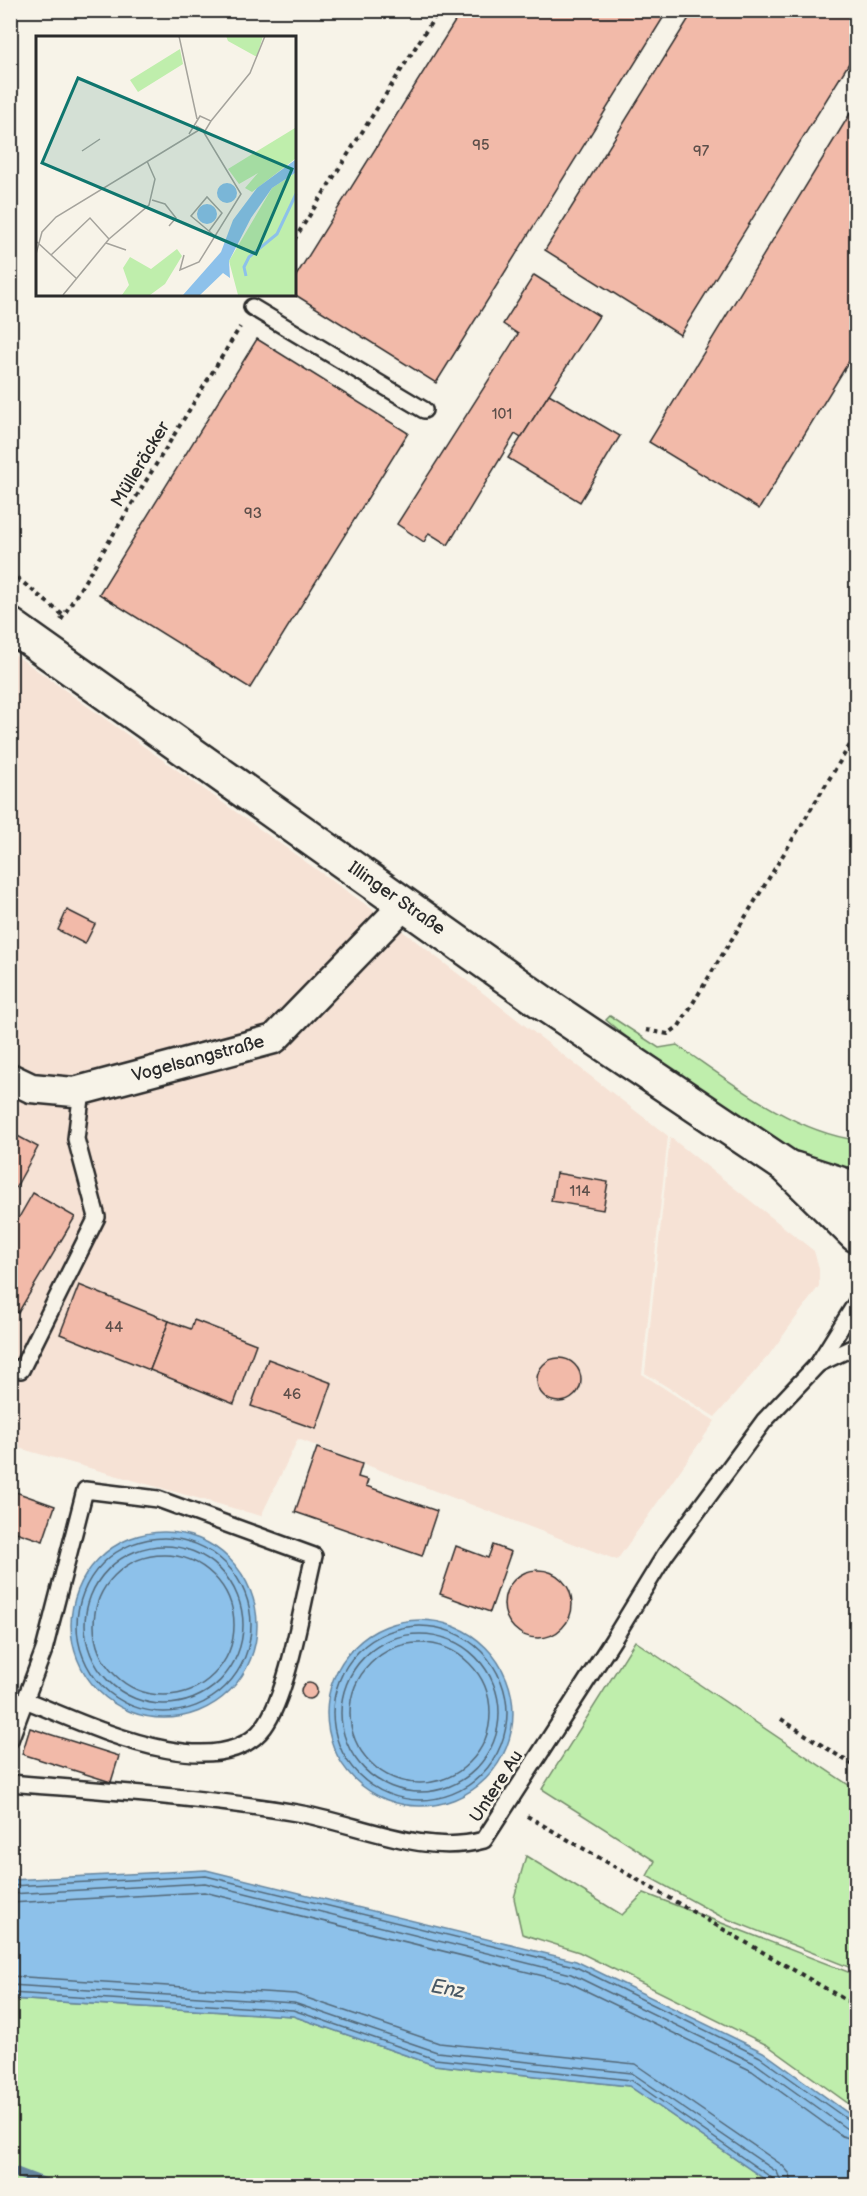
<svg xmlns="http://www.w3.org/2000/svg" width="867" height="2196" font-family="'Balsamiq Sans',sans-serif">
<rect width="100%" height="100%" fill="#f7f3e8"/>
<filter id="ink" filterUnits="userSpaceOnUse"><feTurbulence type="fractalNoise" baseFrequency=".0167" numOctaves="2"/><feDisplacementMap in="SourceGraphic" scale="12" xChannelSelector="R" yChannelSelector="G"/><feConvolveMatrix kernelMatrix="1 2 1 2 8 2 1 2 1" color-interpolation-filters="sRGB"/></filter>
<g filter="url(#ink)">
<g fill="#f6e2d5">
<polygon points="10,651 400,929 668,1136 642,1374 715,1421 617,1560 298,1439 261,1516 11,1446 10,1120 20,1103 10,1098"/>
<polygon points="670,1137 814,1251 819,1269 819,1286 769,1355 715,1417 645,1373"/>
</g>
<g fill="#bfeeac" stroke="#758c6c" stroke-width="1.5">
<path d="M610,1016l49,32 18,-3c54,37 114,86 179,95v36c-42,-7 -99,-50 -135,-74 -39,-26 -80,-51 -115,-82z"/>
<polygon points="635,1641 856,1790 856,1970 720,1916 647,1876 655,1861 542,1789"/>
<polygon points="526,1856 622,1915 644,1893 856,1975 856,2109 767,2045 579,1952 522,1934 514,1898"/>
<polygon points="10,1999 293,2016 434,2065 629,2086 773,2185 11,2185"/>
</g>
<g fill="#8dc1ea" stroke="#66859e" stroke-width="1.5">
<circle cx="164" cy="1625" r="93"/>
<circle cx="420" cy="1713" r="93"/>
<polygon points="206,1870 576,1961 763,2052 856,2119 856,2185 773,2185 629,2086 434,2065 293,2016 11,1999 11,1880"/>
</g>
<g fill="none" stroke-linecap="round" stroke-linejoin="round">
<g stroke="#526777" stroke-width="1.5">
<circle cx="164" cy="1625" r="87"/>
<circle cx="164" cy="1625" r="79"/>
<circle cx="164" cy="1625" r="70"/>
<circle cx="420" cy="1713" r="87"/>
<circle cx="420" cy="1713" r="79"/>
<circle cx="420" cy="1713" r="70"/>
<polyline points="10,1886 206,1876 574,1966 760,2057 851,2122 856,2123"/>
<polyline points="10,1894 205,1883 571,1974 756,2064 847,2129 856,2131"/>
<polyline points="10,1903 204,1892 568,1982 752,2071 842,2136 856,2140"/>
<polyline points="10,1976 295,1994 439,2043 635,2064 782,2165 790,2174 792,2186"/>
<polyline points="10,1985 294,2003 437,2052 632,2073 777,2172 783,2186"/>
<polyline points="10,1993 293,2010 435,2059 631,2080 772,2178 775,2186"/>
</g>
<polyline stroke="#66859e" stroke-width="10" points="10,2170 52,2186"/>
</g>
<g fill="#f2baa9" stroke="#2b2b2b" stroke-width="1.5">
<polygon points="462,10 668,10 436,383 294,294 294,279"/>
<polygon points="694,10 856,10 856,52 680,335 545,250"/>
<polygon points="856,104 856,350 759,509 649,442"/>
<polygon points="534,275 599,316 521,438 515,434 448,545 429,533 424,542 397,524 518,334 503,324"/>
<polygon points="257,339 408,433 250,688 99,594"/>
<polygon points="549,394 620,436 580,502 508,458"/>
<polygon points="67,910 95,924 85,944 58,930"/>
<polygon points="12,1133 38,1147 10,1198 10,1136"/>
<polygon points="556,1173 608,1182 603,1210 551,1201"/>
<polygon points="33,1193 75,1217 18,1313 10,1309 10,1233"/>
<polygon points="79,1285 169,1321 150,1370 60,1334"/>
<polygon points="194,1320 256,1344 234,1404 150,1370 169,1321 191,1329"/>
<circle cx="559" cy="1380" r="22"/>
<polygon points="268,1359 332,1383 316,1429 251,1406"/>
<polygon points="317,1448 362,1464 358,1477 368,1480 366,1486 437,1511 422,1556 295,1512"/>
<polygon points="10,1490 55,1506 43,1541 10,1530"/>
<polygon points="493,1545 511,1552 490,1612 440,1594 456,1546 488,1558"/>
<circle cx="538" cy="1604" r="34"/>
<circle cx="309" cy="1691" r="8"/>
<polygon points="30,1728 119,1756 111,1782 22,1754"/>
</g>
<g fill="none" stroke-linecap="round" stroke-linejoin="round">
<defs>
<g id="lane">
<polyline points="252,307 424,410"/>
<polyline points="818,1364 856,1346"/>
<polyline points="10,1367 21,1370 97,1217 76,1139 82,1090"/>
<path d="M10,1740l34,-90 41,-160 73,9 156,57c-11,43 -25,137 -50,171 -47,63 -182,-5 -239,-27"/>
<path d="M10,1783c96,8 192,14 287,30 60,10 126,44 187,27l129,-200 52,-85 99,-134 54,-57 38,-61"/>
</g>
<polyline id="street" points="10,1078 31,1088 74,1092 274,1039 405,904"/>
<g id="secondary">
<polyline points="10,625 546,1005 786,1166 856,1235"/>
<polyline points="794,1169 856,1189"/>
</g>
</defs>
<use href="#lane" stroke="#2b2b2b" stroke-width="20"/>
<use href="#street" stroke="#2b2b2b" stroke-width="33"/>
<use href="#secondary" stroke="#2b2b2b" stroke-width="38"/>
<g stroke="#2b2b2b" stroke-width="4" stroke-dasharray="4.5 4.5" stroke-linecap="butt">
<polyline points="294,240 439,10"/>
<polyline points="10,572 64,616"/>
<polyline points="61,620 240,327"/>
<polyline points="646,1030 668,1034 679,1026 856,735"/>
<polyline points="781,1719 856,1767"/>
<polyline points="527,1816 856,2006"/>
</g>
<use href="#lane" stroke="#f7f3e8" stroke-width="15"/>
<use href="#street" stroke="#f7f3e8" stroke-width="28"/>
<use href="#secondary" stroke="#f7f3e8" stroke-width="33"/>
</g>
</g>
<g text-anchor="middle" stroke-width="5" stroke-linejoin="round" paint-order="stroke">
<g font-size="15" fill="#5d4f4a">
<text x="481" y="150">95</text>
<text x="701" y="156">97</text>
<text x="502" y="419">101</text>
<text x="253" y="518">93</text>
<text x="580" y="1196">114</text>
<text x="114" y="1332">44</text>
<text x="292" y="1399">46</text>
</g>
<g font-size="18" fill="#2b2b2b" stroke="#f7f3e8">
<text transform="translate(140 464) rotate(-59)" y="6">Mülleräcker</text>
<text transform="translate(397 898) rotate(35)" y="6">Illinger Straße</text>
<text transform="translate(198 1058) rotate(-15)" y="6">Vogelsangstraße</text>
<text transform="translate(496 1786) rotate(-57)" y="6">Untere Au</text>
</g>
<g font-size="20" font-style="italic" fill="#485864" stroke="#f7f3e8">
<text transform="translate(448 1988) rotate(10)" y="7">Enz</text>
</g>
</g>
<g transform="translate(36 36)">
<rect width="260" height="260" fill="#f7f3e8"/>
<path d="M190,0h37l-6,21 -29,-16zM144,13l3,15 -45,28 -8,-12zM259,92v31l-43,33 -7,-4 13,-15 -19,11 -11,-15zM259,137v122h-57l-9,-34 43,-73zM141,213l5,7 -17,28 -15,11h-28l7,-10 -6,-17 7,-11 21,12z" fill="#bfeeac"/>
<path d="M259,124v13l-23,15 -21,30 -22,43 1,17 -7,-5 -23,22h-17l38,-43 12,-32 24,-32zM181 157a10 10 0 1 1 20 0a10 10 0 1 1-20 0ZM161 178a10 10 0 1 1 20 0a10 10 0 1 1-20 0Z" fill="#8dc1ea"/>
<path fill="none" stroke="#8dc1ea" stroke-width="3" d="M210,240l-2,-9 5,-10 28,-23 19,-40"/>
<path fill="none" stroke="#a5a39c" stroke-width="1.5" d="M143,0l18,83M175,85l39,-48 15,-37M153,98l11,-18 11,5 -6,10 -9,-5M46,115l18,-12M116,164l13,4 11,14 -7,8M173,195l13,-18 -15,-16 -16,19 25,21M1,206l39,36M70,207l20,7M0,218l6,-22 14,-15 143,-87M15,219l39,-37 19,21M148,219l-4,15 19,-8 42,-68 -38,-63M27,259l46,-56 40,-34 6,-26 -8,-18"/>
<path fill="#0f766e" fill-opacity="0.15" stroke="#0f766e" stroke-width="3" d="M42,42l214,91 -36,85 -214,-91z"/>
<rect width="260" height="260" fill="none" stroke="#2b2b2b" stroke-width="3"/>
</g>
<rect width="867" height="2196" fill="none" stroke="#f7f3e8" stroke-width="36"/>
<rect x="18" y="18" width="831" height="2160" fill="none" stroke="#2b2b2b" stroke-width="2" filter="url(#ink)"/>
</svg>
